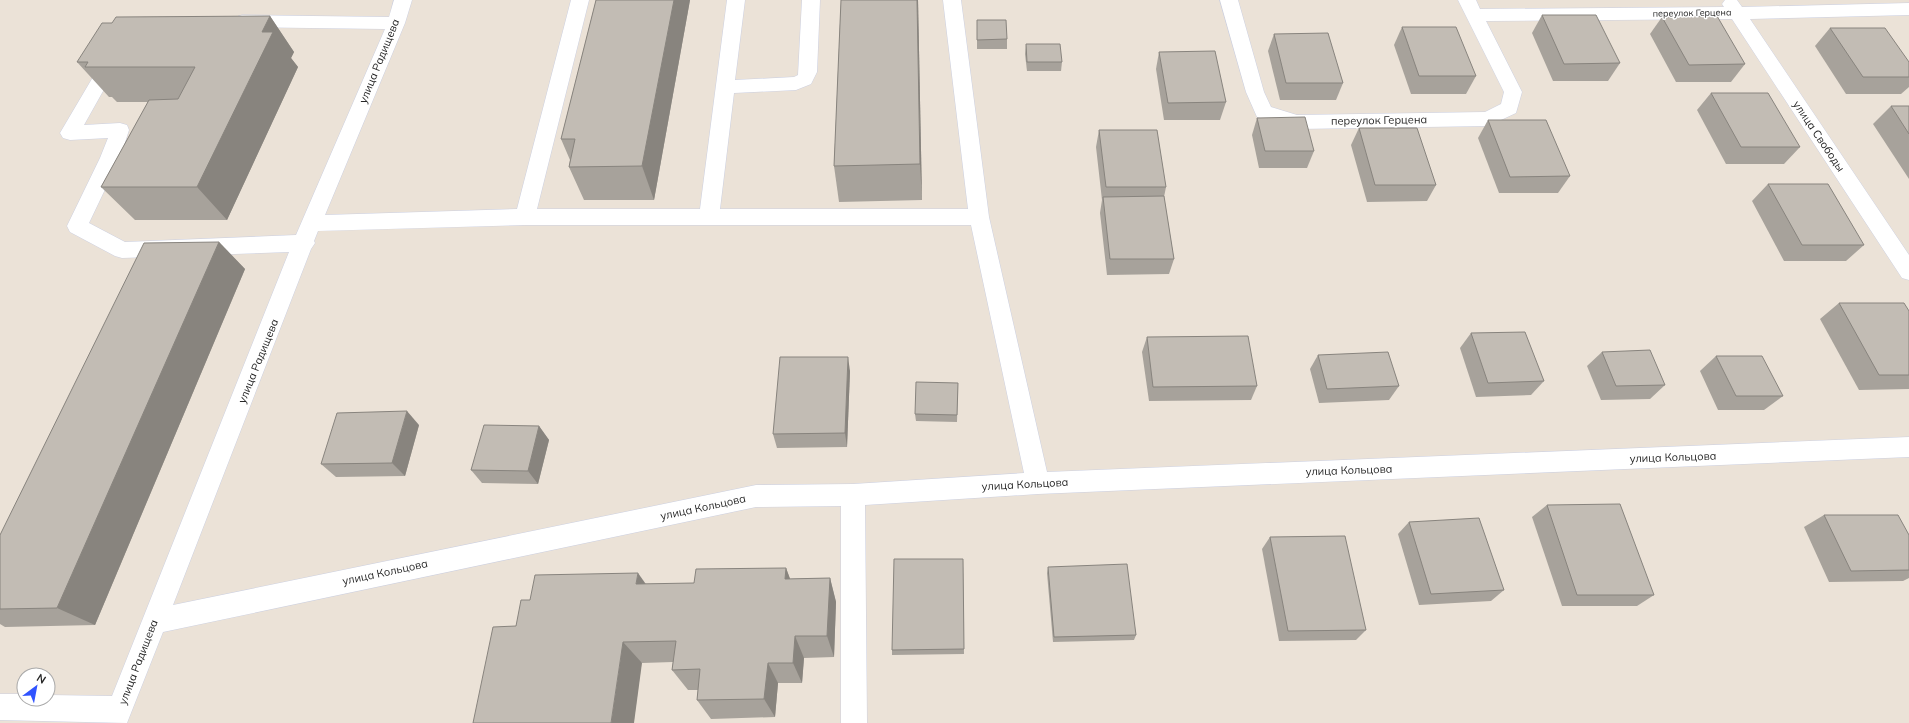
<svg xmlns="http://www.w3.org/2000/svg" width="1909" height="723" font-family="Mulish,sans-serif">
<rect width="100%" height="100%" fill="#ebe2d7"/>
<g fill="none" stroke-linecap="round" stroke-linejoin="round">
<defs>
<g id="minor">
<path d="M394,0h18l-7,23 -80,192 192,-6 54,-209h18l-52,209h163l27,-209h18l-10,80 59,-3 4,-2 4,-75h18l-3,72 -6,12 -15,6 -62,3 -14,116h248l-25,-209h18l28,217 58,255 862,-35v20l-871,37 -173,11 2,218h-26v-217l-85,1 -593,125 -36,91 -127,-3v-26h24v5h24v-4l64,1 177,-444 -167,6 -7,-2 -45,-24 -3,-6 33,-68 8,-20 -38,2 -7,-2 -3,-5 46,-78 6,-2 6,2 3,4 -37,66 36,-2 7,2 2,5 -9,28 -31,65 36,19 171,-7 89,-206 -143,-2 -6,-2 -3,-4 3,-4 6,-2 147,2zM525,225h446l53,248 -171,11 -97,1 -583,120 138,-356 4,-6 -1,-2 4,-10z"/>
<polygon points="1220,0 1238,0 1264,92 1271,107 1297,115 1485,112 1501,104 1504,92 1458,0 1476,0 1480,9 1724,7 1722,4 1725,0 1737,0 1742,7 1909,3 1909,15 1750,19 1909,255 1909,280 1902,278 1732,19 1486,21 1522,92 1516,113 1488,126 1297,129 1257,117 1246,92"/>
</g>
</defs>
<use href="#minor" stroke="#ccd0e1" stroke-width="1"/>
<use href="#minor" fill="#fff" fill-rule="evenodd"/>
</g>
<g fill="#a7a29b">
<polygon points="596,0 690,0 654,200 584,200 569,167 570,160 561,139"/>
<polygon points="841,0 918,0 922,200 839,202 834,166"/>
<polygon points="1542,15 1620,63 1608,81 1553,81 1532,33"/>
<polygon points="270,16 294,52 291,58 298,67 227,220 135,220 101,187 148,102 117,102 112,97 109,97 77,62 112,23"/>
<polygon points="1662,17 1745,64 1731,82 1676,82 1650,34"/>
<polygon points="977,20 1007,39 1007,49 977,49"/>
<polygon points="1402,27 1476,76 1466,94 1411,94 1394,45"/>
<polygon points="1830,28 1909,62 1909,87 1901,94 1846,94 1815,46"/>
<polygon points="1274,34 1343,83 1336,100 1280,100 1268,51"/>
<polygon points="1026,44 1062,62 1061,71 1027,71 1025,54"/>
<polygon points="1159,52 1226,102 1220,120 1164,120 1156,69"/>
<polygon points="1711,93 1800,147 1784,164 1726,164 1697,110"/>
<polygon points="1891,106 1909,106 1909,179 1873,124"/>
<polygon points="1257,118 1314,151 1307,168 1259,168 1252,135"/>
<polygon points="1488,120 1570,176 1558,193 1499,193 1478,138"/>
<polygon points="1359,128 1436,185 1427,201 1367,202 1351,145"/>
<polygon points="1099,130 1166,187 1164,197 1174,259 1169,274 1107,275 1100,213 1102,200 1096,147"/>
<polygon points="1768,184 1864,245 1846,261 1784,261 1752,201"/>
<polygon points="219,242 245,269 95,625 5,627 0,624 0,535"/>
<polygon points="1839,303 1909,311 1909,389 1859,390 1820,319"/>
<polygon points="1471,333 1544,381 1531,395 1476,397 1460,348"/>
<polygon points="1147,337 1257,386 1251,400 1149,401 1142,352"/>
<polygon points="1602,352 1665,385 1650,399 1601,400 1587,366"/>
<polygon points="1318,355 1399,386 1389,400 1319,403 1310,369"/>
<polygon points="1716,356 1783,396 1764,410 1718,410 1700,371"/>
<polygon points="850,371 847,447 777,448 773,434"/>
<polygon points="958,383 957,422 916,421 915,414"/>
<polygon points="419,425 405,476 336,477 321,464"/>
<polygon points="539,426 549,440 538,484 482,483 471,470"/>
<polygon points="1547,505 1654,595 1637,606 1562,606 1532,517"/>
<polygon points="1824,515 1909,535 1909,578 1903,581 1829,582 1804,527"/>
<polygon points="1409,522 1504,590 1491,601 1419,605 1398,534"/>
<polygon points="1270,537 1366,630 1356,640 1279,641 1262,549"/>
<polygon points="963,559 964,654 892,655 892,650"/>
<polygon points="1048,567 1136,635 1134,640 1053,642 1047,573"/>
<polygon points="786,568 790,579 830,578 836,602 834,657 804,658 802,683 778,683 775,717 711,719 697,700 698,690 688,690 672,670 673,662 642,663 516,626 530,600 694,583"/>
</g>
<g fill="#88847e">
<polygon points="674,0 690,0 654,200 642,166"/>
<polygon points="917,0 918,0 922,200 920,164"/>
<polygon points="270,16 294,52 291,58 298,67 227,220 197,187 262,32"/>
<polygon points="219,242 245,269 95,625 57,608"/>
<polygon points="848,357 850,371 847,447 845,433"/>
<polygon points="407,411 419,425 405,476 392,463"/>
<polygon points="539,426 549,440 538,484 528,471"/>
<polygon points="786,568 795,592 785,579"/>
<polygon points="638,573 655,597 636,584"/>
<polygon points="830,578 836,602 834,657 827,636"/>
<polygon points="795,636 804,658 802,683 793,663"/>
<polygon points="623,642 642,663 634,723 611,723"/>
<polygon points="768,663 778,683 775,717 764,699"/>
</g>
<g fill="#c2bcb4" stroke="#88847e">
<polygon points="596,0 674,0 642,166 569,167 575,139 561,139"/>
<polygon points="841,0 917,0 920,164 834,166"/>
<polygon points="1542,15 1596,15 1620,63 1564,64"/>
<polygon points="270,16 262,32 273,32 197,187 101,187 149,100 178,99 195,67 85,67 88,62 77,62 102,23 112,23 116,17"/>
<polygon points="1717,16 1745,64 1689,65 1662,17"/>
<polygon points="977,20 1006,20 1007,39 977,40"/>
<polygon points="1402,27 1456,27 1476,76 1419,76"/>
<polygon points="1830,28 1885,28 1909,62 1909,77 1863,77"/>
<polygon points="1328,33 1343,83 1286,83 1274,34"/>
<polygon points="1026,44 1060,44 1062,62 1027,62"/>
<polygon points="1215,51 1226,102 1168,103 1159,52"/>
<polygon points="1711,93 1768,93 1800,147 1741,147"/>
<polygon points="1891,106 1909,106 1909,134"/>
<polygon points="1305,117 1314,151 1265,151 1257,118"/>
<polygon points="1488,120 1546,120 1570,176 1510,177"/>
<polygon points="1359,128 1417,128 1436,185 1375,185"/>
<polygon points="1099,130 1157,130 1166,187 1106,187"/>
<polygon points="1768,184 1828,184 1864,245 1802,245"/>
<polygon points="1164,196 1174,259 1110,259 1103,197"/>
<polygon points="219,242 57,608 0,609 0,535 144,243"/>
<polygon points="1839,303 1904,303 1909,311 1909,375 1879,375"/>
<polygon points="1525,332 1544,381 1488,383 1471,333"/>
<polygon points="1248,336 1257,386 1153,387 1147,337"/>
<polygon points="1650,350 1665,385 1616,386 1602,352"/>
<polygon points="1388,352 1399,386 1327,389 1318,355"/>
<polygon points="1716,356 1762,356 1783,396 1736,396"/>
<polygon points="780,357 848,357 845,433 773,434"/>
<polygon points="916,382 958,383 957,415 915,414"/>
<polygon points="407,411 392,463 321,464 337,413"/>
<polygon points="484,425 539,426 528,471 471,470"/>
<polygon points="1620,504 1654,595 1577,595 1547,505"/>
<polygon points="1824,515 1898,515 1909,535 1909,570 1851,571"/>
<polygon points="1479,518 1504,590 1431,594 1409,522"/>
<polygon points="1345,536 1366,630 1288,631 1270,537"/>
<polygon points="894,559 963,559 964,649 892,650"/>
<polygon points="1127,564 1136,635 1054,637 1048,567"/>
<polygon points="786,568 785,579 830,578 827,636 795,636 793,663 768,663 764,699 697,700 700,669 672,670 676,641 623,642 611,723 473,723 493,627 516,626 521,600 530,600 535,575 638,573 636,584 694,583 696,569"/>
</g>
<g text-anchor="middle" stroke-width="3" stroke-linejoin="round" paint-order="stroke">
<g font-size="9" fill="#272727" stroke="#fff">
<text transform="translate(1692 13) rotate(-1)" y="3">переулок Герцена</text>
</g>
<g font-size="11" fill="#272727" stroke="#fff">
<text transform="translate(379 61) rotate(-68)" y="4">улица Радищева</text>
<text transform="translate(1379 120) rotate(-1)" y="4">переулок Герцена</text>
<text transform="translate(1819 136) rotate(56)" y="4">улица Свободы</text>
<text transform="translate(258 361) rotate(-68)" y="4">улица Радищева</text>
<text transform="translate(1673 457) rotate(-2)" y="4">улица Кольцова</text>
<text transform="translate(1349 470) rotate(-2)" y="4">улица Кольцова</text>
<text transform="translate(1025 484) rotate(-3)" y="4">улица Кольцова</text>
<text transform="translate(703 507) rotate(-12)" y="4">улица Кольцова</text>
<text transform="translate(385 572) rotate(-12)" y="4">улица Кольцова</text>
<text transform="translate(138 662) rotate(-69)" y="4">улица Радищева</text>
</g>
</g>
<g transform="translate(36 687) rotate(32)"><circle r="19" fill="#ffffff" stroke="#a9a9a9"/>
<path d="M0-3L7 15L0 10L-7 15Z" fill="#3053ff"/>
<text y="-6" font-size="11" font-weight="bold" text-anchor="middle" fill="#272727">N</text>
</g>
</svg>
